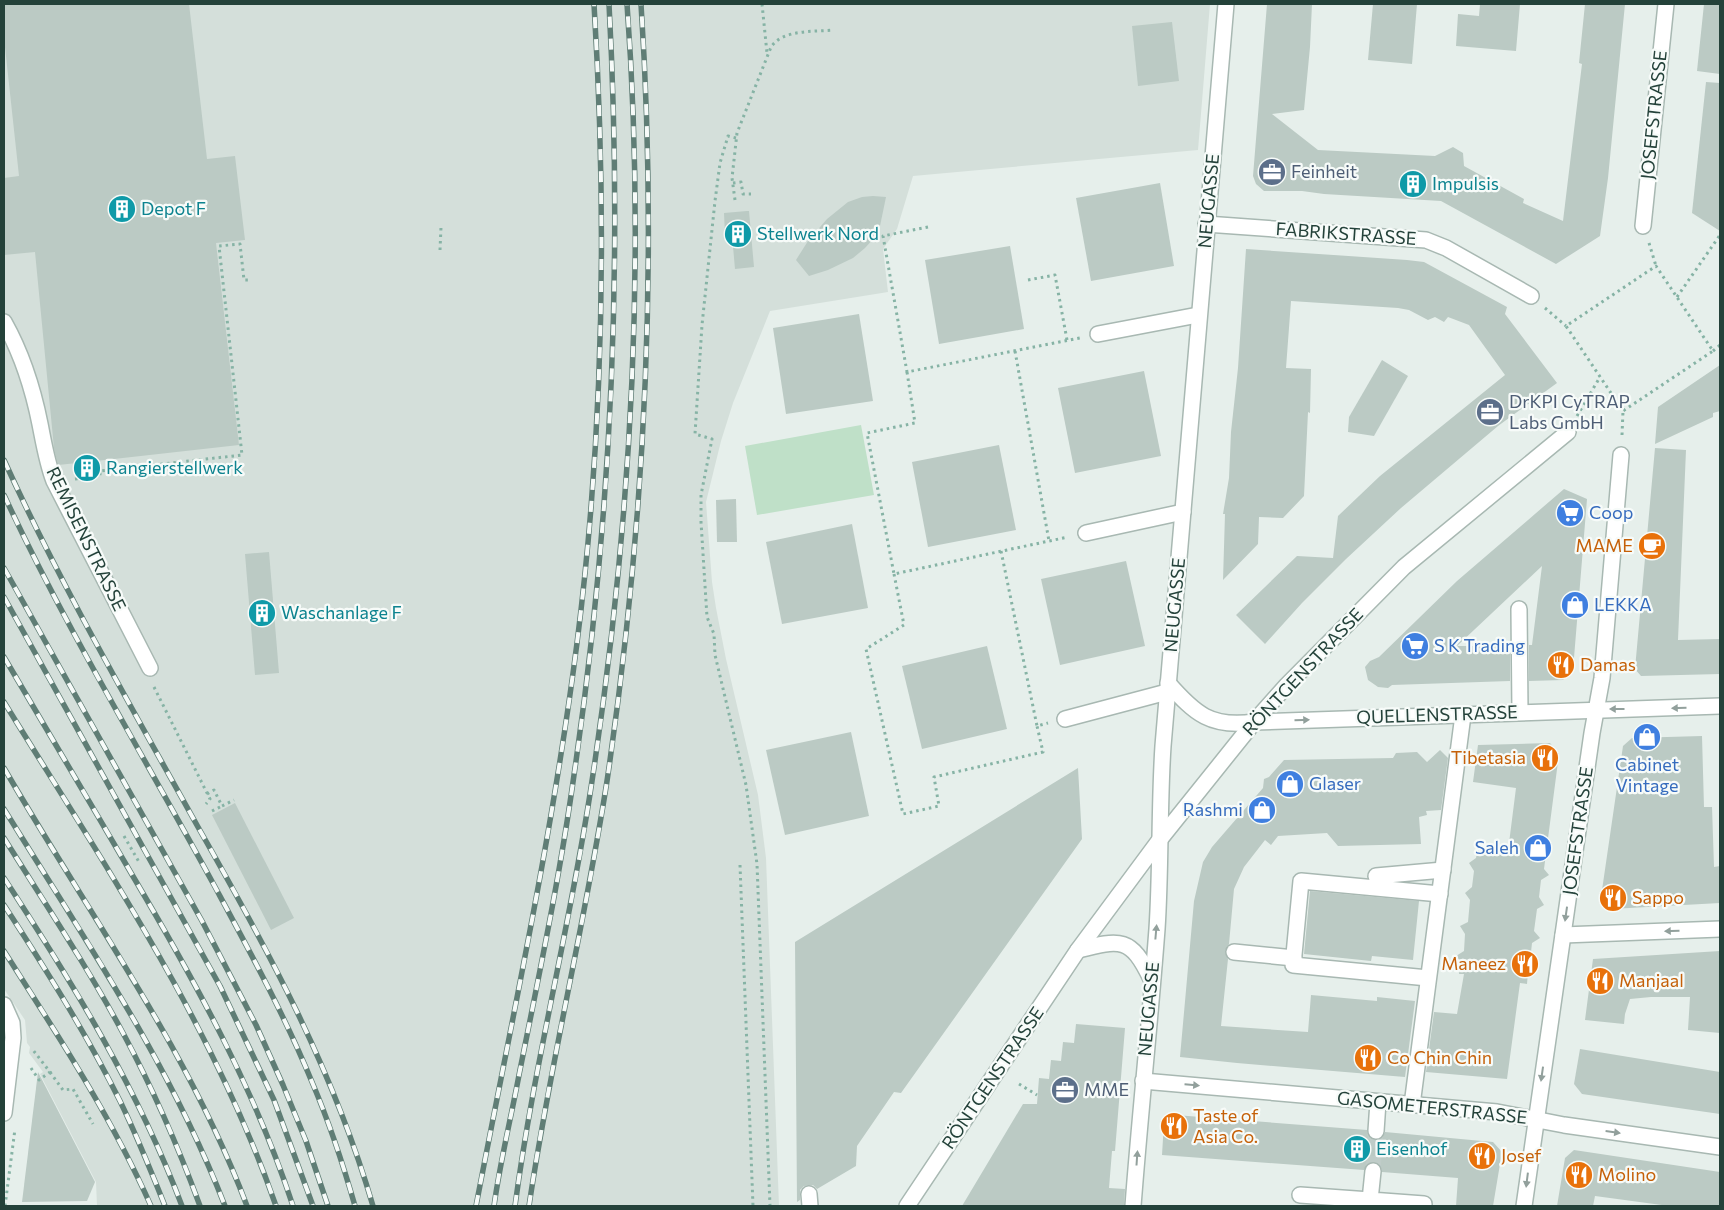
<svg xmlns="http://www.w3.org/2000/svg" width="1724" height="1210" font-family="Commissioner,sans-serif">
<rect width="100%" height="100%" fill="#e6efeb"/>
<polygon fill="#d4dfda" points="4,4 1210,4 1198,150 913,176 897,229 883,249 888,292 770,311 733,403 721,441 706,502 712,582 716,608 726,659 758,795 766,858 779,1206 97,1206 96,1182 40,1074 43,1072 29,1053 30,1047 27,1043 25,1020 4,989"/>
<polygon fill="#bfe0c8" points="861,425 874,495 757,515 745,446"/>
<g fill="#bbcac4">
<polygon points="4,4 189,4 207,159 235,156 245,240 216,243 239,445 96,461 97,474 78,477 77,463 58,465 54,448 35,252 4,255 4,178 19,176 4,38"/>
<polygon points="1267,4 1312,4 1310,47 1304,110 1272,114 1318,150 1435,156 1453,147 1463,153 1464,166 1524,199 1523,203 1563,221 1582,64 1579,63 1585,4 1625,4 1608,178 1600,236 1556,264 1441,201 1324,194 1302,191 1264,191 1256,184 1253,176"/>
<polygon points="1373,4 1417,4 1412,64 1368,60"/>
<polygon points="1480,4 1520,4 1516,51 1456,46 1458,14 1479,16"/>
<polygon points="1704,4 1720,4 1720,74 1697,71"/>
<polygon points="1172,22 1179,81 1138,86 1132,26"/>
<polygon points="1706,82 1720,83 1720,231 1692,213"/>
<polygon points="1160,183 1174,266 1091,281 1076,198"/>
<polygon points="873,196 886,197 880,226 874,238 865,248 853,258 828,270 809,276 796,260 808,241 827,219 848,202 862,197"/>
<polygon points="747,211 749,211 754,267 735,269 732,235 725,235 724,213"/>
<polygon points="1010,246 1024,329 939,344 925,260"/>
<polygon points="1246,249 1407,260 1424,262 1507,307 1505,314 1557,383 1498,426 1401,508 1346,559 1302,603 1265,644 1236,615 1297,556 1333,558 1338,516 1380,476 1505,375 1469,325 1448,317 1444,322 1435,317 1428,320 1409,310 1398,308 1291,301 1286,368 1311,369 1310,413 1308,412 1304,496 1283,518 1259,517 1258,544 1223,580 1225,514 1223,514 1229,478 1231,432 1238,368"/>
<polygon points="859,314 873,401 786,414 773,328"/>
<polygon points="1382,360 1408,376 1374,436 1348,432 1349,417"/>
<polygon points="1720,365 1720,411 1713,413 1713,417 1655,444 1658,407"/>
<polygon points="1144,371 1161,456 1075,473 1058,388"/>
<polygon points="999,445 1016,530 928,547 912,462"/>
<polygon points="1655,448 1686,450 1678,640 1720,639 1720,674 1641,676 1635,669"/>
<polygon points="1564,489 1587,499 1573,670 1563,680 1529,681 1529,645 1532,645 1542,566 1457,646 1510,646 1510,681 1392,685 1388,688 1378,687 1368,680 1365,667 1370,661 1379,657 1457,581"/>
<polygon points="736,499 737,542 717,542 716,500"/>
<polygon points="852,524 868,608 782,624 766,542"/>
<polygon points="269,552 279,673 255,675 245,554"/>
<polygon points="1126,561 1145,646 1060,665 1041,579"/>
<polygon points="987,646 1007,729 922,749 902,666"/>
<polygon points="851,732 869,816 785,835 766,750"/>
<polygon points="1702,736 1704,807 1712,807 1714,867 1720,866 1720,903 1611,909 1601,897 1623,746 1632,738"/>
<polygon points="1550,743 1559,754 1544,869 1549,875 1541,880 1539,897 1544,905 1537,909 1534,931 1540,938 1532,943 1530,961 1535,968 1528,972 1527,984 1520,983 1507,1079 1426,1072 1434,1012 1457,1014 1464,974 1459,974 1461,962 1456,956 1464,951 1465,934 1460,926 1468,922 1470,900 1465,893 1472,887 1474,871 1469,863 1476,858 1478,847 1508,851 1516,788 1473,782 1478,745"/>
<polygon points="1440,750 1448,758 1441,810 1426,811 1427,815 1419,817 1421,844 1338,846 1327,833 1278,836 1271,845 1265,840 1244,867 1234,889 1229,944 1225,951 1228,959 1221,1026 1308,1032 1311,995 1377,1001 1377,997 1415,1001 1405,1077 1237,1063 1180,1057 1194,901 1203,862 1212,847 1263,788 1264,779 1269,777 1284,760 1393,758 1396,753 1417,752 1427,762"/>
<polygon points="1078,768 1082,839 901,1093 894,1092 857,1146 856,1166 817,1189 813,1185 804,1186 800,1190 800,1200 797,1202 795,942"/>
<polygon points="235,803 294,918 271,930 212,815"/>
<polygon points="1310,891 1419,901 1413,960 1372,956 1371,961 1304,954"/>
<polygon points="1720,951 1720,1033 1688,1030 1690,997 1651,997 1630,999 1625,1014 1624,1024 1585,1020 1593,959"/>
<polygon points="1076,1024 1125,1028 1115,1151 1112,1151 1109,1188 1125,1189 1124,1206 962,1206 1023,1104 1037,1104 1039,1078 1049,1079 1051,1060 1061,1061 1063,1042 1074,1043"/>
<polygon points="1580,1049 1720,1072 1720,1114 1582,1094 1574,1084"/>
<polygon points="38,1072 95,1182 87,1201 22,1202"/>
<polygon points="1175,1115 1367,1130 1368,1136 1375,1140 1381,1139 1385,1132 1493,1142 1502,1152 1493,1206 1456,1206 1458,1178 1382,1172 1381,1167 1374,1162 1369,1163 1364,1170 1162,1155 1164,1122"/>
<polygon points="1574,1150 1720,1172 1720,1206 1669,1206 1595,1196 1593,1206 1557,1206 1565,1158"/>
</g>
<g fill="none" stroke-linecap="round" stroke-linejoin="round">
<polyline stroke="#bfccc8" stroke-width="15" stroke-dasharray="15 8" stroke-linecap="butt" points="1373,1171 1376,1131"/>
<defs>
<g id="minor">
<polyline points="1206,224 1426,240 1446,248 1531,296"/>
<polyline points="1643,226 1666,4"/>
<path d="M4,322c18,32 29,67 36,102 4,20 7,39 14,57l96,187"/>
<polyline points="1098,334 1198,315"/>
<polyline points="1086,533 1183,512"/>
<polyline points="1519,609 1520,712"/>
<path d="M1168,683c27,31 43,45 86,39l466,-16"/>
<polyline points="1065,719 1167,692"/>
<polyline points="1376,876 1443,870"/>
<polyline points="1563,935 1720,929"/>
<path d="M1078,950c43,-11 53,-13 73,29"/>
<polyline points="1234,952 1294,958"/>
<polyline points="1428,978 1293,965 1301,881 1440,894"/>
<polyline points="4,1005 12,1023 13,1038 4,1113"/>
<polyline points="1143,1081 1497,1112 1564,1125 1720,1147"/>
<polyline points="1412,1105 1463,715"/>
<polyline points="1376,1131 1378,1102"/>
<polyline points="1373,1171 1370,1200 1424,1204 1423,1206"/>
<polyline points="809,1194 810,1206"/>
<polyline points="1300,1195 1370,1200"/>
<polyline points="907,1206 1078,950 1161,838 1254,722 1287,685 1404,567 1568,432"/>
<path d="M1133,1206c7,-92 17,-184 24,-277 4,-61 2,-122 6,-183l63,-742"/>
<polyline points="1524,1206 1592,733 1602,678 1621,455"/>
</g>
</defs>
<use href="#minor" stroke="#a8b8b2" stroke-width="18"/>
<g stroke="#86b3a5" stroke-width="3" stroke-dasharray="2.5 4" stroke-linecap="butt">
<polyline points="762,4 767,53"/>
<polyline points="736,138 728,136 720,163 715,201 702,325 695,434 712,439 701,495 701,522 707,617 714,634 715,655 746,785 757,864 770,1206"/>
<polyline points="733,183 741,182 743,194 751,194"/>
<path d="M735,200l-3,-22 5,-45 34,-86c12,-18 43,-15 63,-17"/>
<polyline points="928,227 883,236 907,372 1080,338"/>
<polyline points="1649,243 1656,266"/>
<polyline points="440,250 441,227"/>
<polyline points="1028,280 1055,275 1067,340"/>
<polyline points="1677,297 1720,235"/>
<polyline points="1545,308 1566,326"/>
<polyline points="1015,351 1049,541"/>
<polyline points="1713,351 1720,345"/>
<polyline points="907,372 915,423 867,433 894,574 1068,537"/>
<polyline points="1577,416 1600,377"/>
<polyline points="1622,435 1623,411 1566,326 1656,266 1713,351 1623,411"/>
<polyline points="75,479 100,476 100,471 242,455 219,246 240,244 244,280 250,280"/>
<polyline points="1001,551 1037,726 1048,723"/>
<polyline points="894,574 904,625 866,649 903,814 939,806 934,777 1043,752 1037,726"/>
<polyline points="154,687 210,799 206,804"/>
<polyline points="207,794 214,790 222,806 234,800"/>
<polyline points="212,811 222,806"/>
<polyline points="124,836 139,862"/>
<polyline points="740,865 753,1206"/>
<polyline points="31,1068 39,1080 50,1072 33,1050 34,1049"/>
<polyline points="50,1072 63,1090 73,1089 93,1124"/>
<polyline points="1019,1084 1037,1095"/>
<polyline points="5,1206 15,1129"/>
</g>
<use href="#minor" stroke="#fff" stroke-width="15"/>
<defs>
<g id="rail">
<path d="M4,460c57,126 127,246 194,367 70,123 135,242 175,379"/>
<path d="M4,495c62,134 140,261 210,390 35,65 70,129 98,197 17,40 31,82 43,124"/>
<polyline points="4,568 202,921 256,1025 283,1085 306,1141 328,1206"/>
<polyline points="4,597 220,986 274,1100 313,1206"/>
<path d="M4,657c43,73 87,147 130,221 62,105 121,212 159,328"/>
<path d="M4,702c100,162 209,323 272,504"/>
<path d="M4,768c84,145 184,281 243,438"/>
<path d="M4,809c80,129 166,255 221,397"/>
<path d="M4,838c40,64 83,128 119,195 30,56 55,113 77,173"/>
<path d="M4,878c68,104 134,211 178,328"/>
<path d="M4,905c41,63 82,128 116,196 17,35 31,70 45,105"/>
<path d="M4,951c53,83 107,165 147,255"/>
<path d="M476,1206c36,-187 77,-374 101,-563 27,-212 30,-427 17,-639"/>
<path d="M494,1206c6,-44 17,-88 25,-131 20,-100 41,-199 55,-300 38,-258 49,-511 35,-771"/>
<path d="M515,1206c19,-143 56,-283 77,-425 39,-256 54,-519 35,-777"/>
<path d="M529,1206c21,-142 56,-283 78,-425 38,-257 51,-518 34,-777"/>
</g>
</defs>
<use href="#rail" stroke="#5f7d75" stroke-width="5.5"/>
<use href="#rail" stroke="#f7fbf9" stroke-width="4" stroke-dasharray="11" stroke-linecap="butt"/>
</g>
<defs><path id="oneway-solid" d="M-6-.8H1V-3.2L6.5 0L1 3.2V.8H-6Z" transform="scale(1.25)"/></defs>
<g fill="#92a09c">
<use href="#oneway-solid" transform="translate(1679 708) rotate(178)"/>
<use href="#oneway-solid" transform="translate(1617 709) rotate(180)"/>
<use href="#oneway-solid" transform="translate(1302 720) rotate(-2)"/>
<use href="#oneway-solid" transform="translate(1566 914) rotate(98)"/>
<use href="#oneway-solid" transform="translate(1672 931) rotate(178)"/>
<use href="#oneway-solid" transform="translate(1156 932) rotate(-85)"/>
<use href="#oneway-solid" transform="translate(1542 1074) rotate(98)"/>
<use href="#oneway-solid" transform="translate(1192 1085) rotate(5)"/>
<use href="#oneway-solid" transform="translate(1613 1132) rotate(8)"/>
<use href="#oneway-solid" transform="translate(1137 1158) rotate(-86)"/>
<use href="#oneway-solid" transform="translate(1527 1180) rotate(97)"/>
</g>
<defs>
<symbol id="office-disc" viewBox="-11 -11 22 22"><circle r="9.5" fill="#5c6f8a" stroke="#f7fbf9"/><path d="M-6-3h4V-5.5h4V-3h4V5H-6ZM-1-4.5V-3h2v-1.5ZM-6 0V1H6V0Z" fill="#fff"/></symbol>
<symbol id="building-disc" viewBox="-11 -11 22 22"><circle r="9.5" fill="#0f9aa8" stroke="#f7fbf9"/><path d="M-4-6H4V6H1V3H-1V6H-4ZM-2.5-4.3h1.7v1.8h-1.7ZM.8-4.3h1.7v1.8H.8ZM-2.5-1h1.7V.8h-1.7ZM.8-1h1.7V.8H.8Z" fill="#fff"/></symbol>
<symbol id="supermarket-disc" viewBox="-11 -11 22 22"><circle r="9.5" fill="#3f7fe0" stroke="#f7fbf9"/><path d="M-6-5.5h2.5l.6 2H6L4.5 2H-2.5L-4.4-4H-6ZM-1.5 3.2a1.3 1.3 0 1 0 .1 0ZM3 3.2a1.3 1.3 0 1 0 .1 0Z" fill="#fff"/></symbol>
<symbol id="cafe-disc" viewBox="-11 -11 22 22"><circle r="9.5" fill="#e8710a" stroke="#f7fbf9"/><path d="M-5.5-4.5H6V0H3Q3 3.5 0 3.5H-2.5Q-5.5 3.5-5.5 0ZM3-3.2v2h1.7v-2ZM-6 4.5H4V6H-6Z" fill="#fff"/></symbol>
<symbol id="shop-disc" viewBox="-11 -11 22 22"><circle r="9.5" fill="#3f7fe0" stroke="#f7fbf9"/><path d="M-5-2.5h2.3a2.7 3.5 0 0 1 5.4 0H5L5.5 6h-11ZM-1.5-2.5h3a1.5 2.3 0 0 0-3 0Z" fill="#fff"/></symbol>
<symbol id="restaurant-disc" viewBox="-11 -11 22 22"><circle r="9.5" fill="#e8710a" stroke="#f7fbf9"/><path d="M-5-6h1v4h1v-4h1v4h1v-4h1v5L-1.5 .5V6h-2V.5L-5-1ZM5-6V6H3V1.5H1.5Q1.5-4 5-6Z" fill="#fff"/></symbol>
</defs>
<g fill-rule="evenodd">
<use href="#office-disc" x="1256" y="156" width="32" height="32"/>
<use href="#building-disc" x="1397" y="168" width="32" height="32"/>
<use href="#building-disc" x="106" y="193" width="32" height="32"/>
<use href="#building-disc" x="722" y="218" width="32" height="32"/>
<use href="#office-disc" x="1474" y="396" width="32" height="32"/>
<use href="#building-disc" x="71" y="452" width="32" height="32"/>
<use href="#supermarket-disc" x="1554" y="497" width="32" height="32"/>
<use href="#cafe-disc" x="1636" y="530" width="32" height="32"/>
<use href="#shop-disc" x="1559" y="589" width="32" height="32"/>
<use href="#building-disc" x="246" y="597" width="32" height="32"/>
<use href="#supermarket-disc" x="1399" y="630" width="32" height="32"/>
<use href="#restaurant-disc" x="1545" y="649" width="32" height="32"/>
<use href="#shop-disc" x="1631" y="721" width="32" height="32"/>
<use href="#restaurant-disc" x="1529" y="742" width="32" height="32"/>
<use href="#shop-disc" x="1274" y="768" width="32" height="32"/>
<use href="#shop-disc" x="1246" y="794" width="32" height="32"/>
<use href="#shop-disc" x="1522" y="832" width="32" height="32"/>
<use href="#restaurant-disc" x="1597" y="882" width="32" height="32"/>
<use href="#restaurant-disc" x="1509" y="948" width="32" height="32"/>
<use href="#restaurant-disc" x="1584" y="965" width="32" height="32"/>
<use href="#restaurant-disc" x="1352" y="1042" width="32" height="32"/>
<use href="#office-disc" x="1049" y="1074" width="32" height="32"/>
<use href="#restaurant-disc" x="1158" y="1110" width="32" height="32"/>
<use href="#building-disc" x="1341" y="1133" width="32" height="32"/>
<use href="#restaurant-disc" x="1466" y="1140" width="32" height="32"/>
<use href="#restaurant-disc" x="1563" y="1159" width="32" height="32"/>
</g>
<g text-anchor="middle" stroke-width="4.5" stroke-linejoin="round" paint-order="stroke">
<g font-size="18" fill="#24423a" stroke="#f7fbf9">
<text transform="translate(1654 115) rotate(-84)" y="6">JOSEFSTRASSE</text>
<text transform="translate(1209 201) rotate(-85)" y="6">NEUGASSE</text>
<text transform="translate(1346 234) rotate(4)" y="6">FABRIKSTRASSE</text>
<text transform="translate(86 539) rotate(64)" y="6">REMISENSTRASSE</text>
<text transform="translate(1175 605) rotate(-85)" y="6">NEUGASSE</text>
<text transform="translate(1303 672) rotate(-47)" y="6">RÖNTGENSTRASSE</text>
<text transform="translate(1437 715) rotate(-2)" y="6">QUELLENSTRASSE</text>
<text transform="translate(1578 831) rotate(-82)" y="6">JOSEFSTRASSE</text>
<text transform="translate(1149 1009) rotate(-85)" y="6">NEUGASSE</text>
<text transform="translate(993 1078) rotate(-56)" y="6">RÖNTGENSTRASSE</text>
<text transform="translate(1432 1108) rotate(6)" y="6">GASOMETERSTRASSE</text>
</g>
<g font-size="18" fill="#4e5e75" stroke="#f7fbf9" text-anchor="start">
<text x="1291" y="178">Feinheit</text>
<text x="1509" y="408">DrKPI CyTRAP<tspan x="1509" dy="21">Labs GmbH</tspan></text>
<text x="1084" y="1096">MME</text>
</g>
<g font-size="18" fill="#0d838f" stroke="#f7fbf9" text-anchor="start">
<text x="1432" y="190">Impulsis</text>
<text x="141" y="215">Depot F</text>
<text x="757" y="240">Stellwerk Nord</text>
<text x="106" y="474">Rangierstellwerk</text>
<text x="281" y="619">Waschanlage F</text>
<text x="1376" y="1155">Eisenhof</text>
</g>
<g font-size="18" fill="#366cbe" stroke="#f7fbf9" text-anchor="start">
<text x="1589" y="519">Coop</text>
<text x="1594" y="611">LEKKA</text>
<text x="1434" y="652">S K Trading</text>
<text x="1647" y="771" text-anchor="middle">Cabinet<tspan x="1647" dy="21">Vintage</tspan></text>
<text x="1309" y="790">Glaser</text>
<text x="1243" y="816" text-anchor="end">Rashmi</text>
<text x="1519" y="854" text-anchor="end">Saleh</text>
</g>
<g font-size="18" fill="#c56008" stroke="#f7fbf9" text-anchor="start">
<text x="1633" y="552" text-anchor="end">MAME</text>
<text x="1580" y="671">Damas</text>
<text x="1526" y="764" text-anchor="end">Tibetasia</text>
<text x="1632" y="904">Sappo</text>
<text x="1506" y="970" text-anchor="end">Maneez</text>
<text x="1619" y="987">Manjaal</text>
<text x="1387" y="1064">Co Chin Chin</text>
<text x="1193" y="1122">Taste of<tspan x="1193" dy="21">Asia Co.</tspan></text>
<text x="1501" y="1162">Josef</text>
<text x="1598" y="1181">Molino</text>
</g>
</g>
<rect width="1724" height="1210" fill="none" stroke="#24423a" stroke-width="10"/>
</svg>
